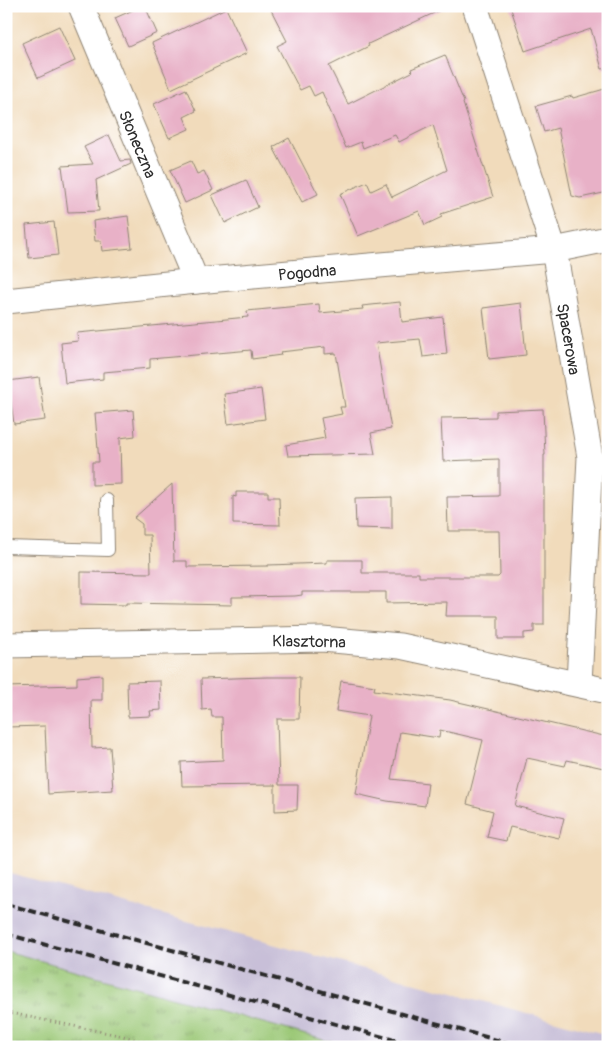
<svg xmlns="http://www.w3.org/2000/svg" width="614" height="1053" font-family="Pangolin,sans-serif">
<defs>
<pattern id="grass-tufts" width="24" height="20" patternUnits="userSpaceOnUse" patternTransform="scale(1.25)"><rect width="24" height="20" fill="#9ac775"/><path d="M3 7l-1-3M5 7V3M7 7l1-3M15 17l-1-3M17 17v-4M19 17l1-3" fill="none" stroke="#7ea260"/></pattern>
</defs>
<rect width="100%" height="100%" fill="#fff"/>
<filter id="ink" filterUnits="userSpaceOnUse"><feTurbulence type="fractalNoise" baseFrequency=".02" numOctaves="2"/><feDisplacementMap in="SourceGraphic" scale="10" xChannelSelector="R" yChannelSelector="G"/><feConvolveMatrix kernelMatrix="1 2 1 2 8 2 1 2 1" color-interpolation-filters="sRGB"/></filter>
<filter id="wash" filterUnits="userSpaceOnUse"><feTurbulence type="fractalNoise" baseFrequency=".0096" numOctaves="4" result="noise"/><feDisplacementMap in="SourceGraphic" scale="20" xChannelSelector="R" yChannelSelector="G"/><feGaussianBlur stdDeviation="1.12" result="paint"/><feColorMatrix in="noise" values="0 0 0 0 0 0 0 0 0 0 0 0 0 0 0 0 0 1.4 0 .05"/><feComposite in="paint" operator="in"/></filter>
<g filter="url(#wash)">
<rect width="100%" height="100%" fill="#f1dbbb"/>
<polygon fill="#c8bfd8" points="6,872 608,1035 608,1047 322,1047 6,956"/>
<polygon fill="url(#grass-tufts)" stroke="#627950" points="6,951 349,1047 6,1047"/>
<g id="blocks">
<g fill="#e8b1c7">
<polygon points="142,6 145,6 157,33 128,46 115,18"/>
<polygon points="269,6 449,6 368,44 369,46 329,66 348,104 412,72 411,69 445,55 464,102 463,103 493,197 441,214 442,217 425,225 419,211 358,236 340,194 367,182 371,191 386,184 392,197 447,170 433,125 399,142 395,135 363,148 361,142 346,148 322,92 314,96 309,86 300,90 277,46 287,41"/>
<polygon points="510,6 608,6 608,68 602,69 591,29 525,51"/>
<polygon points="226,8 247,53 171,89 152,43"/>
<polygon points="59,26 75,61 38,78 22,43"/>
<polygon points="608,88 608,192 580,198 572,196 558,128 544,132 536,106 572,96 573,98"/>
<polygon points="186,89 196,111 184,117 189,129 169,138 154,104"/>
<polygon points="109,135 121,161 130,160 131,164 96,180 99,211 68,212 62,166 93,164 84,147"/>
<polygon points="289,138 318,194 302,202 273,147"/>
<polygon points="191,161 197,174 204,171 213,190 185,203 170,170"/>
<polygon points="246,180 258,207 225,223 212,195"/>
<polygon points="128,216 132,248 102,251 101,241 95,241 93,221"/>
<polygon points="54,222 58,255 29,258 26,225"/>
<polygon points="400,302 402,322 443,317 447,354 423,357 420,339 376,343 391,429 371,433 375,454 288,456 286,445 325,438 321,418 342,414 340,407 345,407 336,353 325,354 325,347 280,352 281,355 252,359 251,350 150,359 150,368 103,372 103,379 65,383 61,343 78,341 77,333 248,317 247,311 319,304 320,313 363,309 362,306"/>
<polygon points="521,303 526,355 489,359 483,308"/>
<polygon points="39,377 45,420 14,424 8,381"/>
<polygon points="261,389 265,419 228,424 224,394"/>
<polygon points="543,409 545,455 544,455 544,625 534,625 534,632 524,633 524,639 498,639 498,616 446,616 447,602 386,603 386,592 302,592 302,595 295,596 237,597 232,597 232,605 126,603 126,605 81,604 81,572 151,573 150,535 142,535 142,524 134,518 172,484 174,561 187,561 187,567 268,566 268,565 327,563 327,560 362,560 362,573 419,573 419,577 498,577 500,575 499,531 448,531 447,497 499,496 499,459 443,461 441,418 496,417 496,411"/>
<polygon points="133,410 135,436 120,438 121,484 92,485 92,462 99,462 95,413"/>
<polygon points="236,492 268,492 268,497 279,497 280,525 233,524 233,496 236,497"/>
<polygon points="392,497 392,529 356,528 355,498"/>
<polygon points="102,675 102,700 91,700 92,748 110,747 113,790 48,794 45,726 6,727 6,687 77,685 77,677"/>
<polygon points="267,677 300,677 299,719 277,719 279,785 298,785 297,810 275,811 275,785 182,786 181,762 223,760 222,717 212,717 211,709 202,710 201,679"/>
<polygon points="160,681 161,710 150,711 151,716 128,717 127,682"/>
<polygon points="341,681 375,686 374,690 450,700 608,737 608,769 567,760 565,766 527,758 515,806 564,818 559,838 510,827 506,841 487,837 493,811 467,804 483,740 440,730 439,738 400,732 391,779 428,783 425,806 387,801 356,794 369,716 336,711"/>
</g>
</g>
</g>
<g filter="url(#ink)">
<use href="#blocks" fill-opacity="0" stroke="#8e8373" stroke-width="1"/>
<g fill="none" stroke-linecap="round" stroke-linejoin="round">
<defs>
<polyline id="lane" points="6,547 108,550 107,500"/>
<g id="street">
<polyline points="81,6 196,281"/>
<polyline points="475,6 554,250 590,457 579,684"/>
<polyline points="6,301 196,281 554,250 608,239"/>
<polyline points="6,645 322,639 400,646 608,691"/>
</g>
</defs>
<use href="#lane" stroke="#8e8373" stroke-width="14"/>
<use href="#street" stroke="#8e8373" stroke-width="27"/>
<g stroke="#8e8373" stroke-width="3" stroke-dasharray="1 4" stroke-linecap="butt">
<polyline points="6,1010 14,1014"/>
<polyline points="6,1015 15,1014 123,1036 163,1047"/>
</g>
<use href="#lane" stroke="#fff" stroke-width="12"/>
<use href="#street" stroke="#fff" stroke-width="25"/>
<g stroke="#2b2b2b" stroke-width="4" stroke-dasharray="8 4" stroke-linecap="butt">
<polyline points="6,904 522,1047"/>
<polyline points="6,934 420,1047"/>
</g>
</g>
</g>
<g text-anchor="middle" stroke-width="4" stroke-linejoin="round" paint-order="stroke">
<g font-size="16" fill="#2b2b2b" stroke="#fff">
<text transform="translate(138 144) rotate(67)" y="6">Słoneczna</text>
<text transform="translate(307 272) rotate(-5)" y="6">Pogodna</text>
<text transform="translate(569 339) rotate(80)" y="6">Spacerowa</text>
<text transform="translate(309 641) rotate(1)" y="6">Klasztorna</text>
</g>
</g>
<rect width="614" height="1053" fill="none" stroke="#fff" stroke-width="25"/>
</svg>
